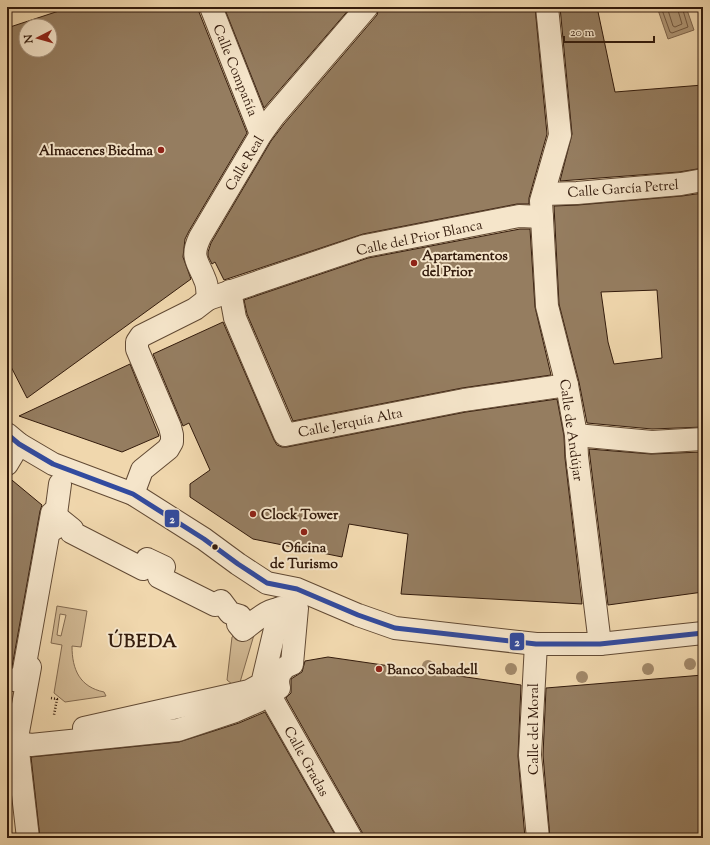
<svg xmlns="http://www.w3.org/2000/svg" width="710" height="845" font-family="'Sorts Mill Goudy',serif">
<rect width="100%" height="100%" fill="#f0d7ad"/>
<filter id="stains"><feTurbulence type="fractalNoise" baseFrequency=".005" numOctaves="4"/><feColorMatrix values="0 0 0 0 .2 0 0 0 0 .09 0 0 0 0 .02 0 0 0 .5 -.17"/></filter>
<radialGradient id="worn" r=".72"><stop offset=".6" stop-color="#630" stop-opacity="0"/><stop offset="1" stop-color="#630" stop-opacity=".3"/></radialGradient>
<g fill="#d0b792" stroke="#82694f" fill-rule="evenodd">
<path d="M57,606l30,5 -6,36 -9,-1c0,24 8,41 32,46l2,4 -41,6 -11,-9 8,-48 -11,-2zM60,614l6,1 -5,21 -4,-1z"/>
<polygon points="259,618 238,689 227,680 232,637"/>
</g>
<polygon fill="#b09776" stroke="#7e654c" points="657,7 686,7 694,30 668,39"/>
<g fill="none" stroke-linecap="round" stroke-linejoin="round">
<g stroke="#725941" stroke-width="1">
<polyline points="661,7 670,32 672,33 688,27 682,7"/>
<polyline points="667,7 673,26 675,27 682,24 677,7"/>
</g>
</g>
<g fill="#957d60" stroke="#331b0c" fill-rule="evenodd">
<path d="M71,7h128v5l48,121 -58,98 -4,8 -2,18 8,22 -164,119 -20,-39v-331zM26,26h24v24h-24z"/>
<polygon points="224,7 351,7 264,108"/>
<polygon points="379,7 535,7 547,134 529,198 529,204 517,204 363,234 224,280 215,262 212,264 208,256 208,252 211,243 271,141 284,124 377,15"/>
<polygon points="560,7 597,7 615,92 703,85 703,168 679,172 560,181 572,134"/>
<path d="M703,193v234l-51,2 -65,-6 -8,-41 -20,-78 -5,-98 24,-1 104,-9zM657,290l5,68 -48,6 -6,-22 -7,-50z"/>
<polygon points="520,229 530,229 535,307 551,375 462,388 293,421 247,314 244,300 368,258"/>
<polygon points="223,322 274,440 277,445 282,447 287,447 466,412 557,399 564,436 565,458 582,604 401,594 408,534 349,524 342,557 253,539 190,497 190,484 210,470 189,423 183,426 153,354"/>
<polygon points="130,364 159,436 122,452 19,416"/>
<polygon points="589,449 651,454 703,452 703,592 608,605"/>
<polygon points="7,476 42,505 40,511 12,667 7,667"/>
<polygon points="328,657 521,685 518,756 525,838 363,838 362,832 286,698 291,693 291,679 302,672 305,661"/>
<polygon points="703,675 703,838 550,838 543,755 546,688"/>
<polygon points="265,712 337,838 40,838 31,757 179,742 239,723"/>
</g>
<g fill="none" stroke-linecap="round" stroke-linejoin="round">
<defs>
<g id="street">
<polyline points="211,7 261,134"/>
<polyline points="547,7 560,135 541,201 547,306 567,385 576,435 577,456 600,644"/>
<polyline points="544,194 577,193 681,184 703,180"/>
<polyline points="230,291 235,318 285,435 464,400 567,385"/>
<path d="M208,299c-1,-6 0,-13 -3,-19 -7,-19 -15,-22 -5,-43l61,-103 13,-18 93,-109"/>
<polyline points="7,434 19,444 53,464 133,494 204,539 238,564 267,583 297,589 358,615 395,628 536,644 600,644 703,633"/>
<polyline points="576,435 652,442 703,439"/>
<polyline points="7,464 19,444"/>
<polyline points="133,494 142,470 168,449 172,442 172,435 170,427 137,349 137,342 141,336 195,309 208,299 365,246 519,216 542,217"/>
<polyline points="54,529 60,484"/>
<polyline points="536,644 530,755 538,838"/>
<path d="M7,679l15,2 30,-168 20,16 -1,3 72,37 4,-10 17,8 -5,10 56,28 6,-4 9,12 10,3 -2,8 5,6c20,-15 27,-24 54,-22l-5,56c-11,4 -16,12 -13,24l-21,13 -23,10 -57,19 -147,15 -24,-5"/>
<polyline points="262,684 269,694 351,838"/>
<polyline points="84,728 249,691 262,684 280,608"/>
<polyline points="28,838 17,742 18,732 30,667"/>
</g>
</defs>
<use href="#street" stroke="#624a34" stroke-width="24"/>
<polyline stroke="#331b0c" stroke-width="2.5" stroke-dasharray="1 2" stroke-linecap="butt" points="51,698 57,699 54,715"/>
<use href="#street" stroke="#f5e5ca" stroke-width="22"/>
<defs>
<polyline id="bus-1" points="7,434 19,444 53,464 133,494 204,539 238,564 267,583 297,589 358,615 395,628 536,644 600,644 703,633"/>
</defs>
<use href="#bus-1" stroke="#f5e5ca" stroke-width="8"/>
<use href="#bus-1" stroke="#324b9f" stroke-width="5"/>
</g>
<g fill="#a2896a">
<circle cx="690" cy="664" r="6"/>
<circle cx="428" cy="666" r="6"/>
<circle cx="511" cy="669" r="6"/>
<circle cx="648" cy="669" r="6"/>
<circle cx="582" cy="677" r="6"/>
</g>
<g fill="#8f2418" stroke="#f5e5ca" stroke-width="1.5">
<circle cx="161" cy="150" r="4"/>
<circle cx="414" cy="263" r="4"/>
<circle cx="253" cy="514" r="4"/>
<circle cx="304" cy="532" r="4"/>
<circle cx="379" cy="669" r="4"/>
</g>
<circle fill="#331b0c" stroke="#f5e5ca" stroke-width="1.5" cx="215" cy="547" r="3.5"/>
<g text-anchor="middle" stroke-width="4" stroke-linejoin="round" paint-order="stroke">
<g font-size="14" fill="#331b0c" stroke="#f5e5ca">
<text transform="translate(236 70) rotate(68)" y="5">Calle Compañía</text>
<text transform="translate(244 163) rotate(-59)" y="5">Calle Real</text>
<text transform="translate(623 188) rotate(-4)" y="5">Calle García Petrel</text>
<text transform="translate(419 237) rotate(-12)" y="5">Calle del Prior Blanca</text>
<text transform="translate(350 422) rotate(-11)" y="5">Calle Jerquía Alta</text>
<text transform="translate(572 430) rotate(82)" y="5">Calle de Andújar</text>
<text transform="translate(533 729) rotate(-90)" y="5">Calle del Moral</text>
<text transform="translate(307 761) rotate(61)" y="5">Calle Gradas</text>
</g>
<g font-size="14" font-weight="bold" fill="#331b0c" stroke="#f5e5ca" text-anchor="start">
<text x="153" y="155" text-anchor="end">Almacenes Biedma</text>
<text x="422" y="260">Apartamentos<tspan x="422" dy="16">del Prior</tspan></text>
<text x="261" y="519">Clock Tower</text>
<text x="304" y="552" text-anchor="middle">Oficina<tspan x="304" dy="16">de Turismo</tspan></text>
<text x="387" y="674">Banco Sabadell</text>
</g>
<g font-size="18" font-weight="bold" letter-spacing="1" fill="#331b0c" stroke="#f5e5ca">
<text x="143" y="647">ÚBEDA</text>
</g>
</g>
<g stroke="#f5e5ca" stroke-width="1.5">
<rect x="164" y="509" width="16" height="19" rx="4" fill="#324b9f"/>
<rect x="509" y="632" width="16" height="19" rx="4" fill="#324b9f"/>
</g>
<g font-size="11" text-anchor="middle" font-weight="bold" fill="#fff">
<text x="172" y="523">2</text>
<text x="517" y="646">2</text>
</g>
<rect width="710" height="845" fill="none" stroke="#f0d7ad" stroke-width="24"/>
<rect x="8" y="8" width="694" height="829" fill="none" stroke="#331b0c" stroke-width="2"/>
<rect x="12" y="12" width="686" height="821" fill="none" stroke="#331b0c"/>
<g transform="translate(38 38) rotate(264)"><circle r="19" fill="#f5e5ca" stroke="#a7947e"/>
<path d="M0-3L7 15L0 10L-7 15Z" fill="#8f2418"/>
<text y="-6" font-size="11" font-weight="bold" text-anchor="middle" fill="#331b0c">N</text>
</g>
<path d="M564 36v6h90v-6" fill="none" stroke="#331b0c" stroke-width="2"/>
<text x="570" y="36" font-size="12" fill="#331b0c" stroke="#f5e5ca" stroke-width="3" paint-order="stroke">20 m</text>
<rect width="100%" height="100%" filter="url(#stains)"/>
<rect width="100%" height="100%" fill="url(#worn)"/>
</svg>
